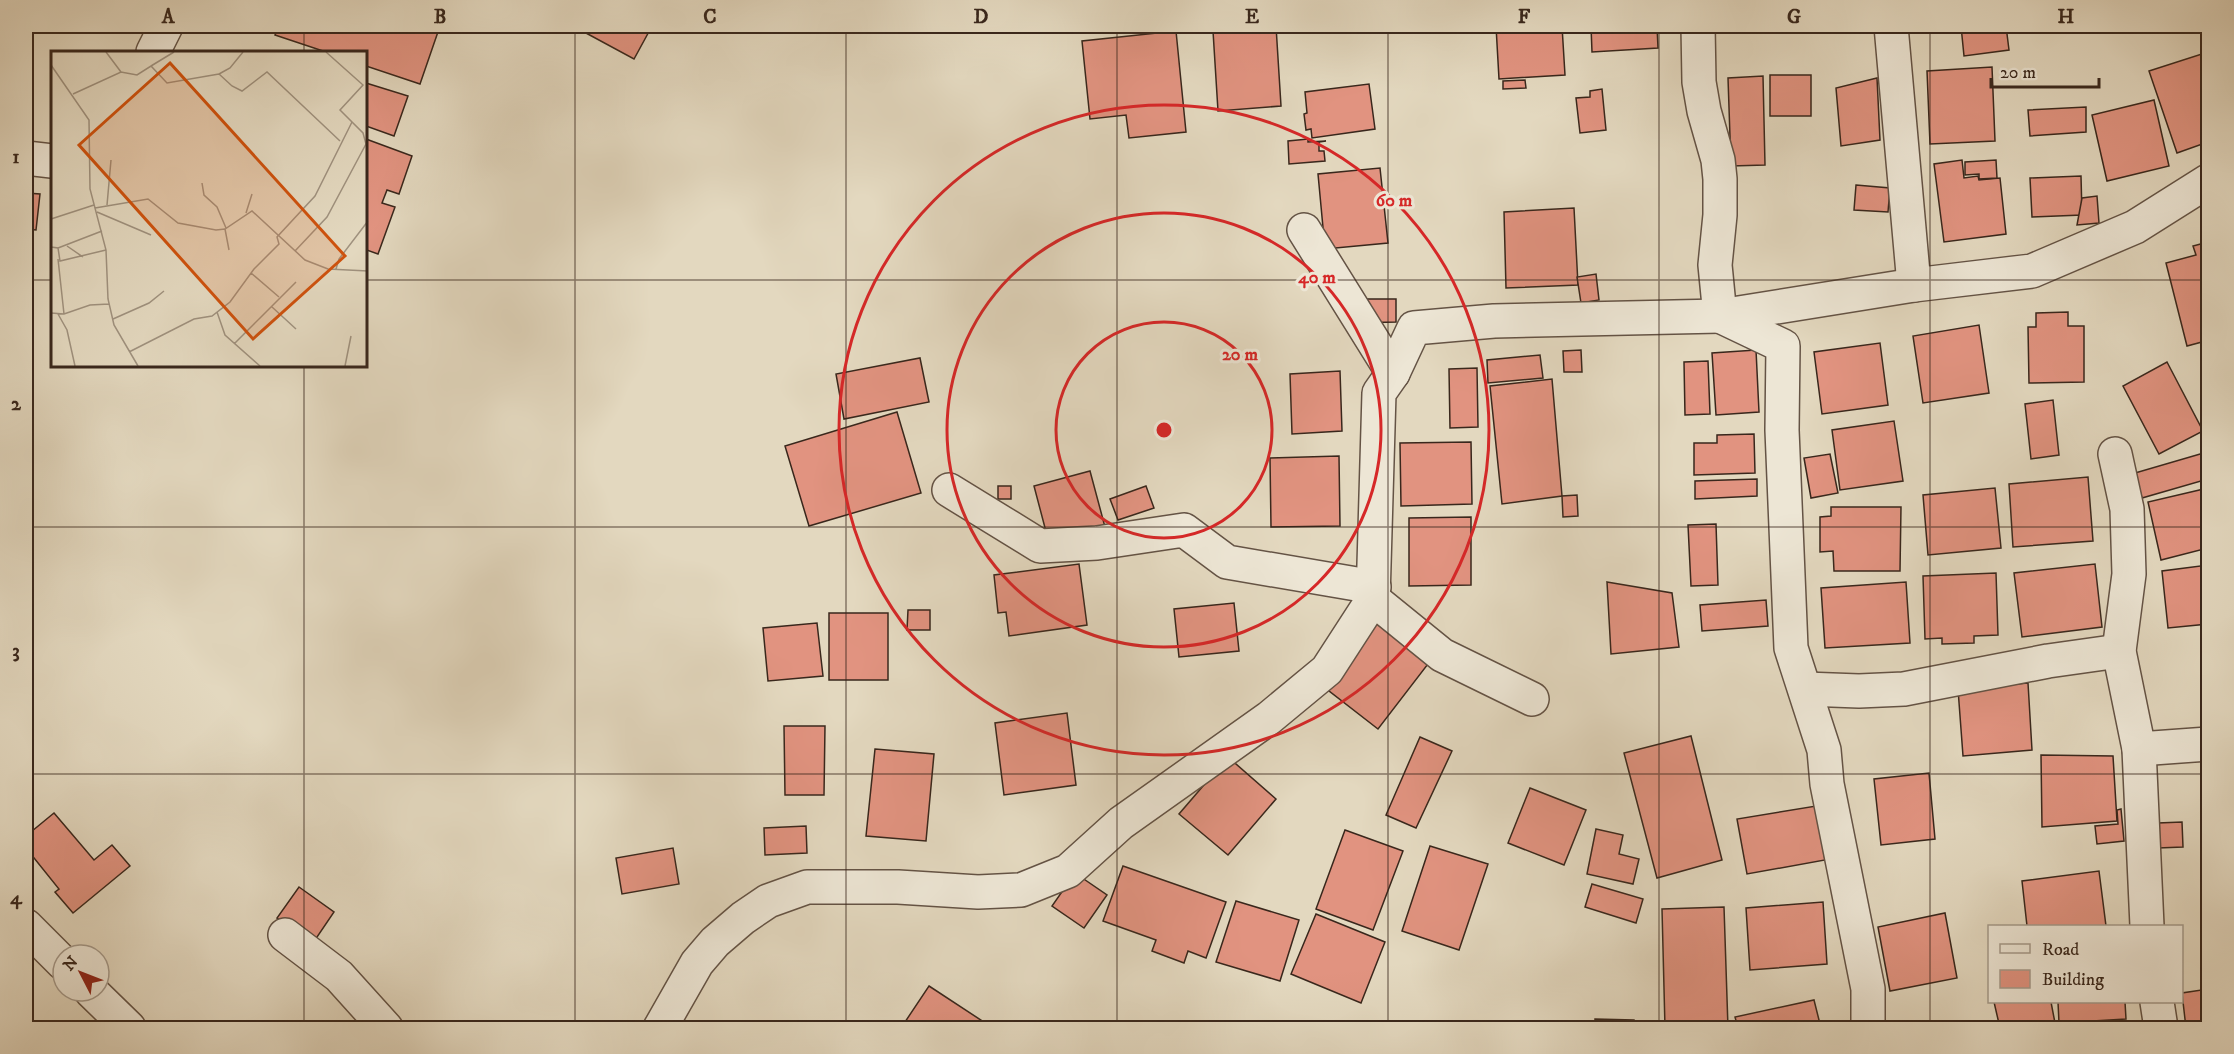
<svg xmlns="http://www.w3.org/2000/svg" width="2234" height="1054" font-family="'IM FELL DW Pica',serif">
<rect width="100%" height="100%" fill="#e3d8bf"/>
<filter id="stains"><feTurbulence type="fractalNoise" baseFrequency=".00333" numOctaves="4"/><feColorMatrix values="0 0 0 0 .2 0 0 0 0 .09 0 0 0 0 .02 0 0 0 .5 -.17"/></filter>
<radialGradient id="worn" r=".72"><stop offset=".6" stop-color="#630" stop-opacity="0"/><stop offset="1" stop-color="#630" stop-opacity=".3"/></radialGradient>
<g fill="#e19380" stroke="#39271c" stroke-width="1.5">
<polygon points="278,26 440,26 420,84 366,66 366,52 326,52 275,35"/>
<polygon points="573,26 652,26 634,59"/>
<polygon points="1276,26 1281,106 1218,111 1213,31"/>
<polygon points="1496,26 1562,26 1565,75 1499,79"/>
<polygon points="1591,26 1657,26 1658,48 1592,52"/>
<polygon points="1961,26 2006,26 2009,50 1964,56"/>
<polygon points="1176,31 1186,132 1129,138 1126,115 1090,119 1082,41"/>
<polygon points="2208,52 2208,142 2177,153 2149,71"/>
<polygon points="1992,67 1995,141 1930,144 1927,71"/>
<rect x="1770" y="75" width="41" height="41"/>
<polygon points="1763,76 1765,165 1731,166 1728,78"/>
<polygon points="1877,78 1880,140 1841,146 1836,88"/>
<polygon points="1525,80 1526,88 1503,89 1503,81"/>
<polygon points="366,83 408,96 394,136 366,126"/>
<polygon points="1369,84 1375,129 1312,138 1311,129 1306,130 1304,114 1307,113 1305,92"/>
<polygon points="1602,89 1606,130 1580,133 1576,98 1590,97 1590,91"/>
<polygon points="2154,100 2169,166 2107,181 2092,115"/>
<polygon points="2086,107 2086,132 2030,136 2028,110"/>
<polygon points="366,139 412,156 399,194 387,190 382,203 395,207 378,254 367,250 366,251"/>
<polygon points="1308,139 1308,142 1326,141 1319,142 1319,151 1324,151 1325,161 1289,164 1288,141"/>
<polygon points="1962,160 1964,178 1978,176 1979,180 2000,178 2006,234 1944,242 1934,164"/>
<polygon points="1996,160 1997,178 1979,179 1979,174 1965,175 1965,162"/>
<polygon points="1380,168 1388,243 1325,249 1318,174"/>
<polygon points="2081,176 2082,215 2032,217 2030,178"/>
<polygon points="1856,185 1890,188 1888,212 1854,210"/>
<polygon points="26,193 40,194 36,230 26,229"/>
<polygon points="2097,196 2099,223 2077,225 2082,198"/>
<polygon points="1574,208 1578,285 1506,288 1504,212"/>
<polygon points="2208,242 2208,360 2206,360 2202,342 2187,346 2166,263 2196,255 2193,246"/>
<polygon points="1596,274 1599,300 1581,303 1577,277"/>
<polygon points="1353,299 1396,299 1396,322 1353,323"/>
<polygon points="2068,312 2068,326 2084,326 2084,382 2029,383 2028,327 2036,327 2036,313"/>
<polygon points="1979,325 1989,393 1923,403 1913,336"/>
<polygon points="1880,343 1888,405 1822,414 1814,352"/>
<polygon points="1581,350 1582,372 1564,372 1563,351"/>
<polygon points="1756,350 1759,412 1716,415 1712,353"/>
<polygon points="1540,355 1543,378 1488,383 1487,360"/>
<polygon points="920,358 929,402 844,419 836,374"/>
<polygon points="1708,361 1710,414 1685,415 1684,362"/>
<polygon points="2167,362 2203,431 2159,454 2123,386"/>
<polygon points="1477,368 1478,427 1450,428 1449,369"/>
<polygon points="1340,371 1342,431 1292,434 1290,374"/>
<polygon points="1552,379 1562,496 1502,504 1490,386"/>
<polygon points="2053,400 2059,455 2031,459 2025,404"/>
<polygon points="897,412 921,493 809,526 785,446"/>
<polygon points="1894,421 1903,481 1840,490 1832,430"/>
<polygon points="1754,434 1755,473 1694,475 1694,443 1717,443 1717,435"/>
<polygon points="1471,442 1472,504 1401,506 1400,443"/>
<polygon points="2207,452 2208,479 2142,498 2135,473"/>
<polygon points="1830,454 1838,493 1811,498 1804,458"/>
<polygon points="1339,456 1340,526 1271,527 1270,458"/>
<polygon points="1090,471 1105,527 1049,543 1034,486"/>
<polygon points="2088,477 2093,541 2013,547 2009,484"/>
<polygon points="1757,479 1757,496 1695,499 1695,481"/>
<rect x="998" y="486" width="13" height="13"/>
<polygon points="1146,486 1154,508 1118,520 1110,499"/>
<polygon points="1995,488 2001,548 1928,555 1923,495"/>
<polygon points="2208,488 2208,548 2161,560 2148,502"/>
<polygon points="1577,495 1578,516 1563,517 1562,496"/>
<polygon points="1831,507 1901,507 1900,571 1834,571 1833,551 1820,552 1820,517 1831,516"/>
<polygon points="1471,517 1471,585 1409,586 1409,518"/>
<polygon points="1716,524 1718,585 1691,586 1688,525"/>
<polygon points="1079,564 1087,625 1009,636 1006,612 998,613 994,575"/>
<polygon points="2095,564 2102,627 2022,637 2014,573"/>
<polygon points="2208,565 2208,624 2168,628 2162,571"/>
<polygon points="1996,573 1998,635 1974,636 1974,643 1942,644 1942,638 1925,639 1923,576"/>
<polygon points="1607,582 1672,593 1679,647 1611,654"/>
<polygon points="1906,582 1910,643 1825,648 1821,588"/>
<polygon points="1766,600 1768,626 1702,631 1700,605"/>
<polygon points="1234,603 1239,651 1179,657 1174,609"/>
<polygon points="908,610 930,610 930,630 907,630"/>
<rect x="829" y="613" width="59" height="67"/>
<polygon points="1374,621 1428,664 1378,729 1324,687"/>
<polygon points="817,623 823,676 768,681 763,628"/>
<polygon points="2028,683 2032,750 1963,756 1958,689"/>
<polygon points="1067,713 1076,785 1004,795 995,723"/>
<polygon points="784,726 825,726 824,795 785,795"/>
<polygon points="1691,736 1722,860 1657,878 1624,753"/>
<polygon points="1420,737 1452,751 1416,828 1386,815"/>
<polygon points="875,749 934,754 926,841 866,836"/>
<polygon points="2041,755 2113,756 2117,821 2042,827"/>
<polygon points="1228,757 1276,799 1228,855 1179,814"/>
<polygon points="1929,773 1935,839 1881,845 1874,779"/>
<polygon points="1530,788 1586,810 1564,865 1508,843"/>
<polygon points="1816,806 1825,860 1747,874 1737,819"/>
<polygon points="2121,809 2124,841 2097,844 2095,826 2118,824 2117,810"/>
<polygon points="54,813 94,860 112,845 130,866 73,913 55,892 59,889 26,848 26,836"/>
<polygon points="2182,822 2183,847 2158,848 2158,823"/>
<polygon points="806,826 807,853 765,855 764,828"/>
<polygon points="1596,829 1623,835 1619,854 1639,859 1633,884 1587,874"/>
<polygon points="1345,830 1403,851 1373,930 1316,909"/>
<polygon points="1430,846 1488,864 1459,950 1402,931"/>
<polygon points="673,848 679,884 622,894 616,858"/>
<polygon points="1123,866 1226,902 1206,958 1188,951 1184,963 1152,951 1156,940 1103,921"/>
<polygon points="2099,871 2106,926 2027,926 2022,881"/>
<polygon points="1075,873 1107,895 1084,928 1052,906"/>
<polygon points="1592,884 1643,899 1636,923 1585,907"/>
<polygon points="299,887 334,912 313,943 277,918"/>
<polygon points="1236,901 1299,920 1280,981 1216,962"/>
<polygon points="1823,902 1827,964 1750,970 1746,908"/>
<polygon points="1724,907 1728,1028 1665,1028 1662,909"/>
<polygon points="1945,913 1957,978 1890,991 1878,927"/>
<polygon points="1316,914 1385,942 1361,1003 1291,974"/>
<polygon points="929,986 993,1028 901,1028"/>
<polygon points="2208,989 2208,1014 2202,1015 2203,1027 2186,1028 2182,993"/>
<polygon points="1814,1000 1821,1028 1738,1028 1735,1017"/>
<polygon points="1994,1002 2051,1002 2055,1023 2030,1028 2000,1028"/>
<polygon points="2058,1002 2125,1002 2126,1019 2059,1023"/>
<polygon points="1595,1019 1634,1020 1634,1028 1595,1028"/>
</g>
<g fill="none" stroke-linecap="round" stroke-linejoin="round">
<defs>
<g id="street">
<polyline points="1698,26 1699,82 1704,111 1718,160 1720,179 1720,215 1715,265 1720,316 1783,346 1782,430 1791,648 1824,750 1827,784 1868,989 1868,1028"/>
<polyline points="1891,26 1914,285"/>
<polyline points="153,52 166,26"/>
<polyline points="26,158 52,161"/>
<polyline points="1304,230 1393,373"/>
<polyline points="2115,454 2127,509 2129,574 2119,651 2139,749 2147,926"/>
<polyline points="949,490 1040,546 1097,543 1184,530 1227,562 1374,587"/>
<polyline points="1373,599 1442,655 1532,699"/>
<polyline points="1805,689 1859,691 1904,689 2048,661 2119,651"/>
<polyline points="2139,749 2208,744"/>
<polyline points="26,926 63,963"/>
<polyline points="285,935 339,976 386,1028"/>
<polyline points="91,991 129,1028"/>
<polyline points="2157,1002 2161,1028"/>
<polyline points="660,1028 697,963 715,942 743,918 768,901 807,887 898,887 978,892 1021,890 1068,871 1121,823 1269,718 1327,670 1373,599 1379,393 1393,373 1414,328 1494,321 1720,316 1914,285 2032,271 2135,227 2208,181"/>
</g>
</defs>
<use href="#street" stroke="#645345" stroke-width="36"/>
<use href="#street" stroke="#ede6d5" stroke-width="33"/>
</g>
<path fill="none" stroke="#39271c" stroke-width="1.5" stroke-opacity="0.55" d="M304,26v26M575,26v1002M846,26v1002M1117,26v1002M1388,26v1002M1659,26v1002M1930,26v1002M26,280h26M366,280h1842M304,366v662M26,527h2182M26,774h2182"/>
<g fill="none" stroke="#d62828" stroke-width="3">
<circle cx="1164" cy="430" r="108"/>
<circle cx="1164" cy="430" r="217"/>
<circle cx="1164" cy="430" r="325"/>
</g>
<g transform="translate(51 51)">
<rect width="316" height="316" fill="#e3d8bf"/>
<path fill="none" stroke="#9f917e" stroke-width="1.5" d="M55,1l15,20M192,1l-13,16 -11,6 13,12 10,5 25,-19 73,69M0,14l38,55 1,69 16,61 2,49 6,26 24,41M100,15l23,-14M22,43l48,-22 16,3 14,-9 16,17 52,-9M151,132l2,12 13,12 9,21M56,154l4,-45M44,157l53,-9 30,24 38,7 9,-1 27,-18 53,49 23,9 40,2M46,161l54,23M195,162l6,-19M0,168l43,-14M174,178l4,21M16,195l16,11M0,196l7,1 2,13 46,-11M7,197l44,-17M244,200l32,-34 39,-73 -3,-11 -23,-23 23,-25 -37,-33M7,208l6,55M285,218l3,-10 29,-38M200,222l28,24M221,256l24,22M166,261l8,23 35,31M0,262l13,1 26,-9 19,-1M7,263l9,16 8,36M62,268l36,-16 15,-12M183,293l62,-62M78,301l65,-33 18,-3 18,-14 24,-33 25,-25 -2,-7 38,-41 37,-74M294,315l6,-30"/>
<path fill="#ce520e" fill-opacity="0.15" stroke="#ce520e" stroke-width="3" d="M119,12l175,193 -92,83 -174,-194z"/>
<rect width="316" height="316" fill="none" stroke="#39271c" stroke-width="3"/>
</g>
<circle cx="1164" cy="430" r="9" fill="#d62828" stroke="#ede6d5" stroke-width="3"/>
<g font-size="18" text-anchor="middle" font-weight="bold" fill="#d62828" stroke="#ede6d5" stroke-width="6" stroke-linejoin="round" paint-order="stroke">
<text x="1394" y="206">60 m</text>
<text x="1317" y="283">40 m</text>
<text x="1240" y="360">20 m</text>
</g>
<rect width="2234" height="1054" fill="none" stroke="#e3d8bf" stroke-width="66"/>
<rect x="1988" y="925" width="195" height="78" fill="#ede6d5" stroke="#a59a8b" stroke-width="1.5"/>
<rect x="2000" y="944" width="30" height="9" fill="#ede6d5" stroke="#a59a8b" stroke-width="1.5"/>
<text x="2042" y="955" font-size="18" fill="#39271c">Road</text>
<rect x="2000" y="970" width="30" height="18" fill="#e19380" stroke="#a59a8b" stroke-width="1.5"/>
<text x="2042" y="985" font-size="18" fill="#39271c">Building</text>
<g transform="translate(81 973) rotate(312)"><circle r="28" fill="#ede6d5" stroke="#a59a8b" stroke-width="1.5"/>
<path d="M0-4.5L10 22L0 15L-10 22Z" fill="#8f2418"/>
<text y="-9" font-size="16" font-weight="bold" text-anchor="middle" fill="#39271c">N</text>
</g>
<path d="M1991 78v9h108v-9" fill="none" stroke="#39271c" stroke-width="3"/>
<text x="2000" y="78" font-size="18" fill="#39271c" stroke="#ede6d5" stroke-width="4.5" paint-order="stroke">20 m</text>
<rect x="33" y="33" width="2168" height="988" fill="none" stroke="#39271c" stroke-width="2"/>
<g font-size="20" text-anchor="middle" font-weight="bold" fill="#39271c">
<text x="168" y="23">A</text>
<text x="440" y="23">B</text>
<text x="710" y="23">C</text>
<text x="981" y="23">D</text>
<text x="1252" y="23">E</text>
<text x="1524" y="23">F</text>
<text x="1794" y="23">G</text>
<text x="2066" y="23">H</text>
<text x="16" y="163">1</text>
<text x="16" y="410">2</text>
<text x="16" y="657">3</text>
<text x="16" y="904">4</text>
</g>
<rect width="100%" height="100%" filter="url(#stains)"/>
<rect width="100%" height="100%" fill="url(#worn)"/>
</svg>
